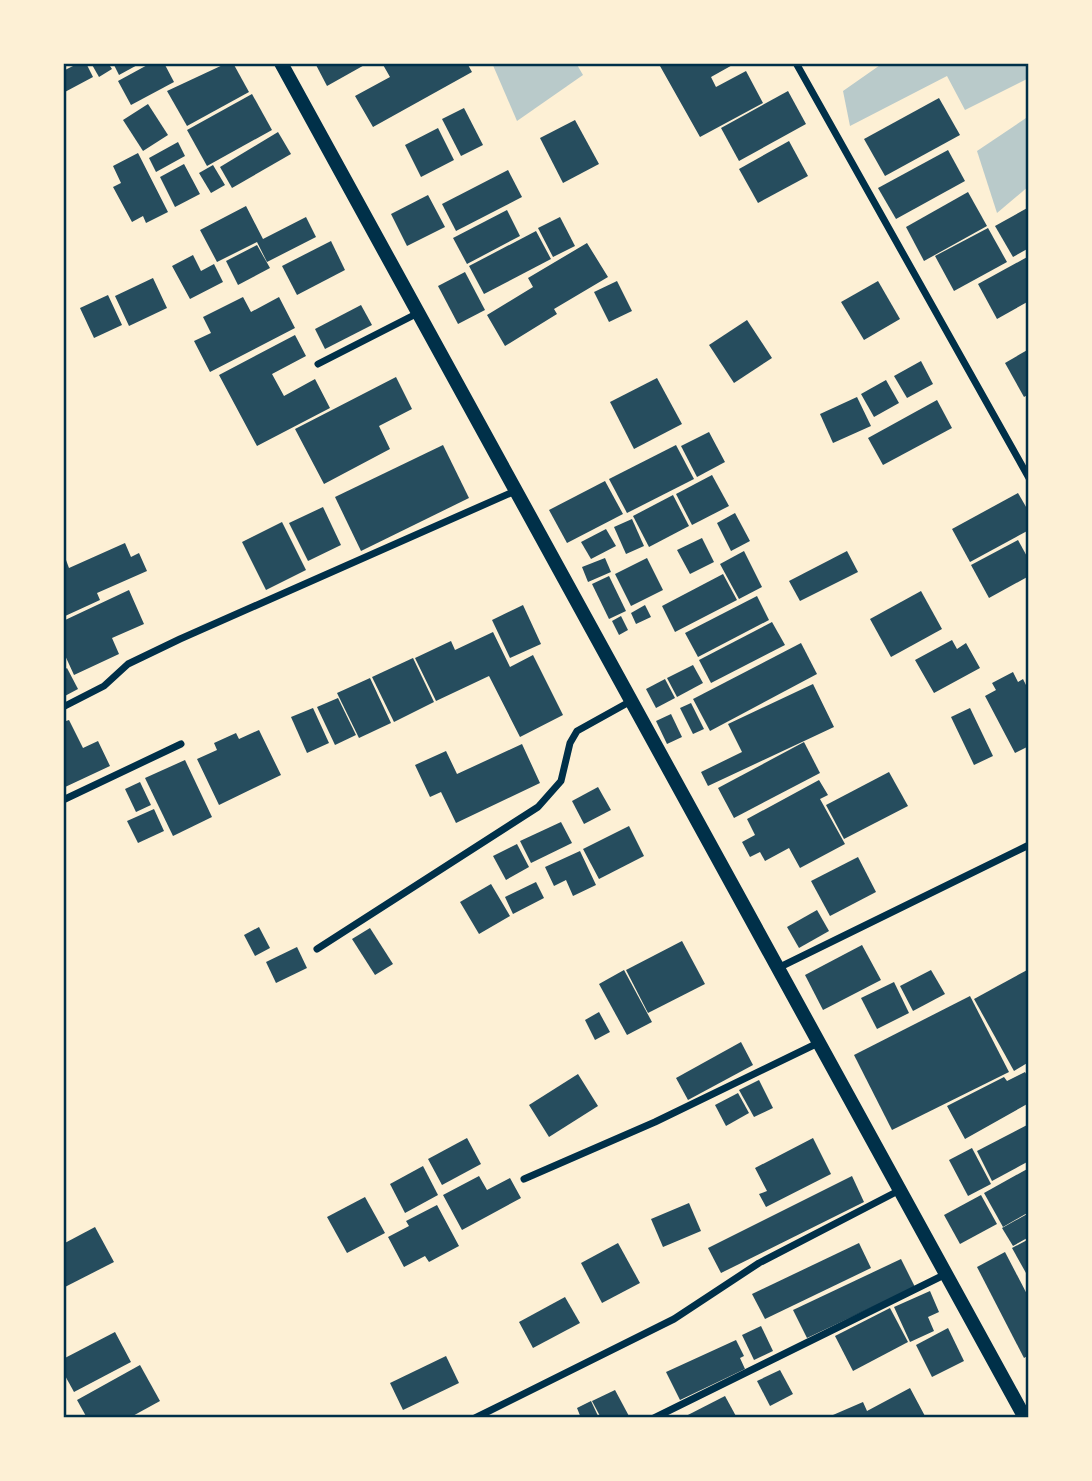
<svg xmlns="http://www.w3.org/2000/svg" width="1092" height="1481" font-family="Jost,sans-serif">
<rect width="100%" height="100%" fill="#fdf0d5"/>
<g fill="#b9caca">
<polygon points="492,63 576,63 583,75 517,121"/>
<polygon points="883,63 1029,63 1029,78 965,110 947,76 850,126 843,91"/>
<polygon points="1029,116 1029,186 997,213 977,151"/>
</g>
<g fill="#264d5e">
<polygon points="79,63 86,63 93,77 63,93 63,71"/>
<polygon points="91,63 108,63 112,69 99,77"/>
<polygon points="113,63 141,63 119,75"/>
<polygon points="151,63 164,63 174,82 131,105 118,81"/>
<polygon points="227,63 233,63 249,92 187,126 167,91"/>
<polygon points="315,63 368,63 327,86"/>
<polygon points="382,63 467,63 472,72 373,127 355,96 390,77"/>
<polygon points="666,63 736,63 711,77 716,87 746,71 763,103 700,137 660,66"/>
<polygon points="788,91 806,124 739,161 721,128"/>
<polygon points="252,94 272,130 207,166 187,130"/>
<polygon points="939,98 960,135 885,176 864,139"/>
<polygon points="148,104 168,135 143,151 123,120"/>
<polygon points="464,108 483,145 461,156 442,119"/>
<polygon points="575,120 599,164 563,183 540,138"/>
<polygon points="438,128 454,160 421,177 405,145"/>
<polygon points="278,132 291,154 232,188 220,167"/>
<polygon points="789,141 808,176 758,203 739,169"/>
<polygon points="178,142 185,156 156,172 149,158"/>
<polygon points="948,150 965,181 896,219 878,188"/>
<polygon points="138,153 168,212 146,223 143,216 132,222 113,187 121,183 113,166"/>
<polygon points="184,164 200,194 175,207 160,177"/>
<polygon points="213,165 225,185 211,193 199,173"/>
<polygon points="508,170 522,197 456,231 442,204"/>
<polygon points="968,192 987,226 924,261 906,227"/>
<polygon points="428,195 445,227 407,246 391,214"/>
<polygon points="246,206 263,239 306,217 316,237 267,262 257,242 217,262 200,230"/>
<polygon points="1029,207 1029,248 1013,257 995,226"/>
<polygon points="507,210 520,236 467,264 453,238"/>
<polygon points="560,217 575,246 553,257 538,228"/>
<polygon points="988,228 1007,262 954,291 935,256"/>
<polygon points="536,231 551,259 484,294 469,266"/>
<polygon points="331,241 345,270 297,295 282,266"/>
<polygon points="587,243 608,277 554,309 557,314 505,346 487,315 533,287 528,278"/>
<polygon points="257,245 270,268 238,285 226,261"/>
<polygon points="193,255 201,271 214,264 223,282 190,299 172,266"/>
<polygon points="1029,256 1029,301 997,319 978,284"/>
<polygon points="465,272 485,310 458,324 438,286"/>
<polygon points="153,278 167,308 129,326 115,296"/>
<polygon points="617,281 632,311 609,322 594,292"/>
<polygon points="878,281 900,319 864,340 841,302"/>
<polygon points="108,295 122,325 94,338 80,308"/>
<polygon points="243,297 251,312 279,297 295,328 210,372 194,341 211,333 203,317"/>
<polygon points="361,305 372,325 325,349 315,329"/>
<polygon points="747,320 772,358 734,383 709,345"/>
<polygon points="295,335 306,356 272,374 284,396 315,379 330,408 257,446 219,375"/>
<polygon points="1029,349 1029,394 1024,397 1005,363"/>
<polygon points="921,361 933,384 907,398 894,376"/>
<polygon points="396,377 412,409 379,426 390,449 324,484 295,429"/>
<polygon points="657,378 682,424 634,449 610,402"/>
<polygon points="886,380 899,403 874,417 861,394"/>
<polygon points="857,397 871,426 833,443 820,414"/>
<polygon points="937,400 952,428 883,465 868,438"/>
<polygon points="709,432 725,462 697,477 681,446"/>
<polygon points="443,445 469,498 361,551 335,497"/>
<polygon points="676,445 694,479 627,513 609,479"/>
<polygon points="712,475 729,506 692,525 676,494"/>
<polygon points="605,481 623,514 567,543 549,510"/>
<polygon points="1018,493 1029,512 1029,530 970,562 952,529"/>
<polygon points="673,495 689,526 649,547 633,516"/>
<polygon points="323,507 341,545 308,561 289,523"/>
<polygon points="735,513 750,541 731,551 717,523"/>
<polygon points="632,519 644,546 626,554 614,527"/>
<polygon points="282,522 306,570 266,590 242,542"/>
<polygon points="606,529 616,546 591,559 581,542"/>
<polygon points="702,538 714,562 690,574 677,550"/>
<polygon points="1018,540 1029,560 1029,576 989,598 971,565"/>
<polygon points="125,543 131,557 139,553 147,571 97,593 100,600 63,617 63,561 66,560 69,568"/>
<polygon points="744,551 762,587 739,599 720,564"/>
<polygon points="847,551 858,572 800,601 789,581"/>
<polygon points="605,558 611,572 588,582 582,567"/>
<polygon points="647,558 663,590 631,606 615,574"/>
<polygon points="723,574 737,600 675,632 662,606"/>
<polygon points="609,576 626,611 609,619 592,584"/>
<polygon points="129,590 144,624 112,638 119,654 74,675 63,651 63,621"/>
<polygon points="921,591 942,629 891,657 870,619"/>
<polygon points="757,596 769,620 698,657 685,633"/>
<polygon points="523,605 541,644 510,658 492,620"/>
<polygon points="645,605 651,617 636,624 631,613"/>
<polygon points="621,616 628,630 619,635 612,621"/>
<polygon points="772,622 785,645 711,683 699,660"/>
<polygon points="493,632 510,667 533,655 563,715 520,737 489,676 436,701 415,658 451,641 455,650"/>
<polygon points="952,640 957,649 966,643 980,668 934,693 915,660"/>
<polygon points="801,643 817,674 710,731 693,699"/>
<polygon points="413,658 434,702 394,722 372,677"/>
<polygon points="693,665 703,683 677,697 667,678"/>
<polygon points="67,668 78,689 63,697 63,671"/>
<polygon points="1013,672 1018,682 1023,679 1029,691 1029,746 1015,753 985,696 996,690 992,683"/>
<polygon points="370,678 391,723 359,738 337,693"/>
<polygon points="665,679 675,698 656,708 646,689"/>
<polygon points="813,684 834,727 708,786 701,772 742,752 728,724"/>
<polygon points="338,698 356,735 335,745 317,707"/>
<polygon points="691,703 704,729 693,734 680,708"/>
<polygon points="313,708 329,743 307,753 291,717"/>
<polygon points="970,708 993,756 974,765 951,717"/>
<polygon points="671,714 682,737 667,744 656,721"/>
<polygon points="69,720 83,748 98,741 110,766 63,788 63,722"/>
<polygon points="259,730 281,775 219,805 197,759 217,750 214,743 236,733 239,739"/>
<polygon points="804,742 820,773 734,818 718,788"/>
<polygon points="522,744 540,783 456,823 441,792 430,797 415,765 446,751 457,774"/>
<polygon points="185,760 212,817 173,836 145,778"/>
<polygon points="889,772 908,806 844,839 826,805"/>
<polygon points="819,780 828,795 820,799 845,844 800,868 789,848 765,861 760,852 750,857 742,842 755,835 747,819"/>
<polygon points="140,782 151,805 136,812 125,789"/>
<polygon points="598,787 611,810 584,824 572,801"/>
<polygon points="154,809 164,831 138,843 127,821"/>
<polygon points="561,822 572,843 531,863 520,841"/>
<polygon points="629,826 644,856 599,879 583,849"/>
<polygon points="517,844 529,867 506,880 493,856"/>
<polygon points="580,851 596,885 573,896 566,880 554,886 545,867"/>
<polygon points="858,857 876,892 830,916 811,881"/>
<polygon points="536,882 544,898 513,914 505,897"/>
<polygon points="491,884 510,916 479,934 460,902"/>
<polygon points="817,910 829,931 799,948 787,927"/>
<polygon points="259,927 270,948 255,956 244,935"/>
<polygon points="370,928 393,964 375,975 352,939"/>
<polygon points="682,941 705,984 648,1013 626,970"/>
<polygon points="862,945 881,980 823,1010 805,975"/>
<polygon points="297,947 307,968 276,983 266,962"/>
<polygon points="1029,969 1029,1062 1014,1071 974,999"/>
<polygon points="624,970 652,1022 627,1035 599,984"/>
<polygon points="931,970 945,994 913,1011 900,986"/>
<polygon points="894,982 909,1013 877,1029 861,998"/>
<polygon points="970,996 1009,1072 892,1130 854,1055"/>
<polygon points="599,1012 610,1032 595,1040 585,1020"/>
<polygon points="741,1042 753,1065 688,1100 676,1078"/>
<polygon points="1025,1072 1029,1079 1029,1103 965,1139 947,1106 1004,1077 1007,1081"/>
<polygon points="578,1074 598,1106 549,1137 529,1105"/>
<polygon points="759,1080 773,1108 754,1117 739,1090"/>
<polygon points="738,1093 749,1113 726,1126 715,1105"/>
<polygon points="1029,1124 1029,1161 992,1181 977,1151"/>
<polygon points="467,1138 481,1164 442,1185 428,1159"/>
<polygon points="813,1138 831,1174 766,1207 759,1194 767,1191 755,1168"/>
<polygon points="972,1148 991,1184 968,1196 949,1160"/>
<polygon points="423,1166 438,1195 405,1213 390,1184"/>
<polygon points="1029,1168 1029,1212 1003,1227 984,1193"/>
<polygon points="479,1176 487,1190 510,1178 521,1198 462,1230 443,1195"/>
<polygon points="852,1176 864,1202 721,1273 708,1248"/>
<polygon points="981,1195 997,1224 960,1244 944,1215"/>
<polygon points="365,1197 385,1233 347,1253 327,1217"/>
<polygon points="689,1203 701,1231 663,1247 651,1219"/>
<polygon points="437,1205 459,1246 429,1262 425,1256 404,1267 388,1237 409,1226 406,1221"/>
<polygon points="1029,1213 1029,1237 1013,1246 1002,1228"/>
<polygon points="95,1227 114,1262 63,1288 63,1244"/>
<polygon points="1029,1239 1029,1272 1026,1273 1012,1248"/>
<polygon points="618,1243 640,1283 602,1303 581,1263"/>
<polygon points="859,1243 871,1268 765,1319 752,1294"/>
<polygon points="1005,1252 1029,1298 1029,1355 1024,1358 977,1267"/>
<polygon points="901,1259 915,1287 807,1338 793,1310"/>
<polygon points="930,1291 939,1312 928,1317 934,1331 910,1342 894,1307"/>
<polygon points="565,1297 580,1323 533,1348 519,1322"/>
<polygon points="890,1308 908,1342 853,1371 835,1336"/>
<polygon points="761,1326 773,1351 754,1360 742,1335"/>
<polygon points="948,1328 964,1361 932,1377 916,1345"/>
<polygon points="115,1332 131,1362 74,1392 63,1372 63,1359"/>
<polygon points="736,1340 744,1356 740,1358 745,1369 680,1400 666,1372"/>
<polygon points="446,1356 459,1383 403,1410 390,1383"/>
<polygon points="140,1365 160,1401 129,1418 87,1418 77,1400"/>
<polygon points="780,1370 793,1394 770,1406 757,1381"/>
<polygon points="910,1388 926,1418 826,1418 863,1402 867,1411"/>
<polygon points="615,1390 630,1418 601,1418 592,1401"/>
<polygon points="725,1396 737,1418 682,1418"/>
<polygon points="591,1401 599,1418 581,1418 577,1408"/>
</g>
<g fill="none" stroke-linecap="round" stroke-linejoin="round">
<g stroke="#003049" stroke-width="7">
<polyline points="796,63 1029,478"/>
<polyline points="318,364 418,313"/>
<polyline points="63,707 104,686 128,664 180,639 515,491"/>
<polyline points="63,800 181,744"/>
<polyline points="317,949 538,807 561,781 570,743 577,731 631,701"/>
<polyline points="778,968 1029,845"/>
<polyline points="524,1179 655,1122 818,1043"/>
<polyline points="475,1418 674,1319 759,1263 900,1190"/>
<polyline points="654,1418 946,1274"/>
</g>
<polyline stroke="#003049" stroke-width="14" points="281,63 1025,1418"/>
</g>
<rect width="1092" height="1481" fill="none" stroke="#fdf0d5" stroke-width="130"/>
<rect x="65" y="65" width="962" height="1351" fill="none" stroke="#003049" stroke-width="2.5"/>
</svg>
